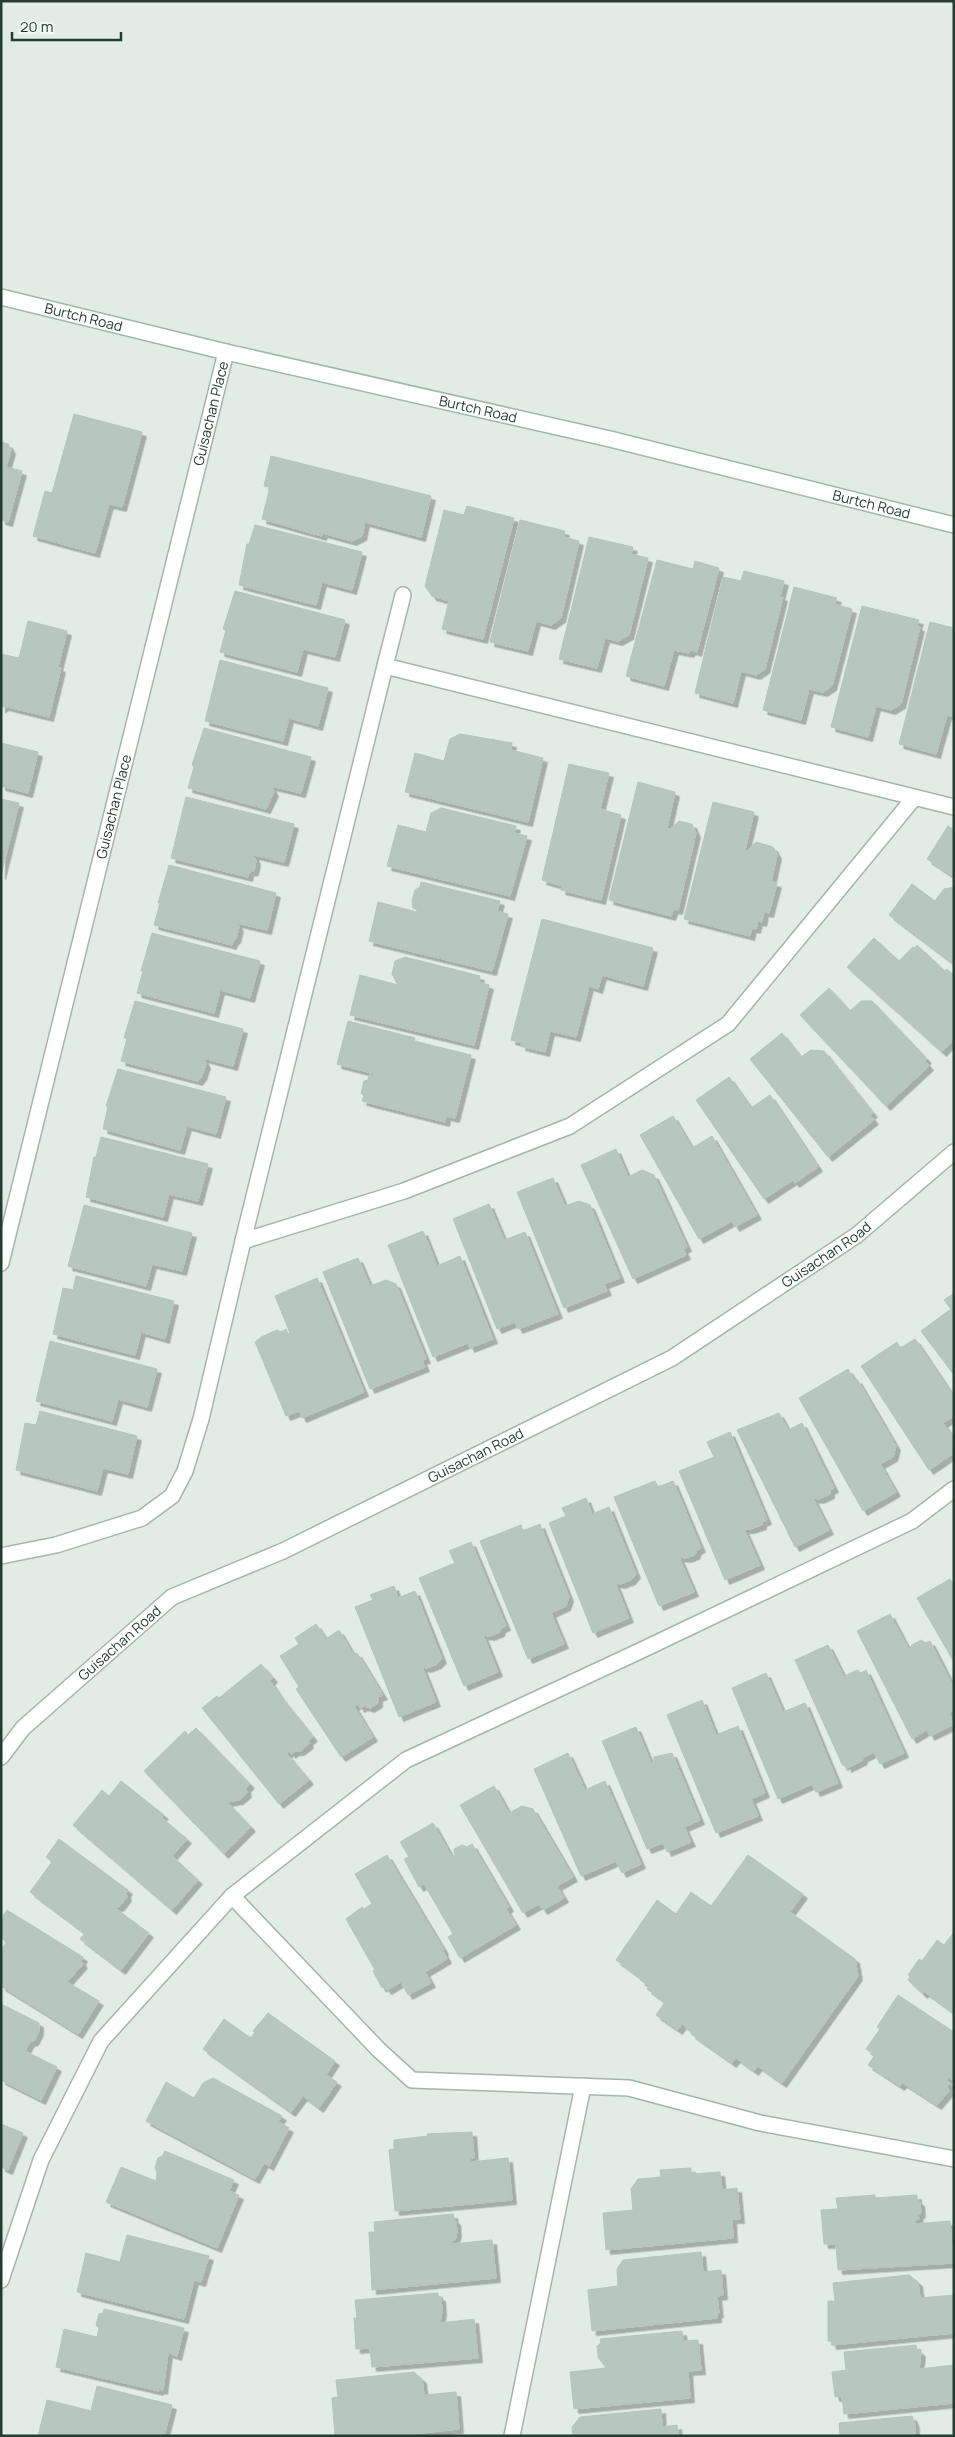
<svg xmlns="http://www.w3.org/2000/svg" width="955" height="2437" font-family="Manrope,sans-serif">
<defs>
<filter id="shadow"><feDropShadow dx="4.5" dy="4.5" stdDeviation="0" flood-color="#0004"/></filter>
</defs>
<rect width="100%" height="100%" fill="#e2ece6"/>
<g fill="#b7c6be" stroke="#b4c5bc" filter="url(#shadow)">
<polygon points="74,414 142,432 122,507 109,504 95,553 33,536 45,491 52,493"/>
<polygon points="1,442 8,444 11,450 6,467 22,471 8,522 1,520"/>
<polygon points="271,456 431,496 421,537 365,522 362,536 352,541 323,533 322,536 262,519 270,487 264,486"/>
<polygon points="467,506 514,518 483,639 442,629 449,601 432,596 425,586 444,510 464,515"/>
<polygon points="520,520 565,531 564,537 579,541 561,618 551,625 536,621 528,651 490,642"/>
<polygon points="255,525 362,552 352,590 322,582 316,605 239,585 247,544 249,544"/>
<polygon points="589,537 633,547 631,554 648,558 629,635 618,641 605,638 597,668 559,659"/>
<polygon points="657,560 693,569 695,561 719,568 697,652 692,650 689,653 674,650 664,686 626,676"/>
<polygon points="744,571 784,581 780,596 783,597 765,669 756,675 741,671 733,703 695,693 723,577 741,581"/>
<polygon points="794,587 837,598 834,604 852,609 832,686 823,692 809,689 801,720 763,710"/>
<polygon points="235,591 345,620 335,657 303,649 297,672 220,652 226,630 223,629"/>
<polygon points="862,606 919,620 917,626 920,627 901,704 891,710 876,706 868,737 831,727"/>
<polygon points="28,621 67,631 58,667 61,668 49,717 4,706 1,709 1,654 19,658"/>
<polygon points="930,622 954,628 954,717 947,715 936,754 899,744"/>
<polygon points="220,660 328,688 318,726 289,718 283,741 205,721"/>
<polygon points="204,728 311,757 301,793 271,786 274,792 266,809 188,788 194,767 192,765"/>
<polygon points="460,734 512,743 511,750 543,758 528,822 405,792 415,753 444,761 450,739"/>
<polygon points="1,743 38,752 28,793 1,786"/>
<polygon points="569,764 609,773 600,809 621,815 601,900 561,890 562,886 542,880"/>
<polygon points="638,782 675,792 667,828 670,829 679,821 692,824 696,833 678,910 674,909 671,916 609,900"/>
<polygon points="186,797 294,824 284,862 254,855 256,861 254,871 249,872 248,877 171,858"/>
<polygon points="1,799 19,803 1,875"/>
<polygon points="713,802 754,812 745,850 747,851 756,842 773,847 777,855 771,882 777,883 769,913 764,912 762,922 758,921 756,929 752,928 750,936 684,919"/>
<polygon points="441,808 516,826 514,833 527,836 510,896 387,866 398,825 426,832 431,813"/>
<polygon points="948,826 954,830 954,877 927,859"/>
<polygon points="169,865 276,893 267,930 237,923 239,927 236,939 233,941 232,945 154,925 160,903 158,903"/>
<polygon points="421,882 500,901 497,911 508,914 492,971 369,941 378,902 417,912 418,910 413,908 412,901 415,890 420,887"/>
<polygon points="912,884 935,901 944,889 954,887 954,964 889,915"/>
<polygon points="542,919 653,948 643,986 602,975 598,989 589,986 576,1037 550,1031 545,1052 521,1046 522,1043 511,1040"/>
<polygon points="152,933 260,961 250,998 220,990 214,1013 137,993 143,971 141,971"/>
<polygon points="874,938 899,961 913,947 915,948 917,945 945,971 947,969 954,975 954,1039 942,1052 847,967"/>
<polygon points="405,957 480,976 479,982 489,985 474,1045 350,1015 360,975 398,985 392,974 395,961"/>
<polygon points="829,988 850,1011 861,1001 872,1001 927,1059 925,1061 929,1066 886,1106 800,1015"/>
<polygon points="135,1001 243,1029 233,1066 203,1058 206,1064 202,1076 198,1081 121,1061 127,1038 124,1038"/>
<polygon points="348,1021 415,1038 414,1041 471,1055 455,1118 446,1116 445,1122 362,1101 364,1096 361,1093 364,1081 368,1080 369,1075 374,1076 375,1074 337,1064"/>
<polygon points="782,1033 801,1057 811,1050 824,1051 873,1113 870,1115 874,1120 828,1157 750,1059"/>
<polygon points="118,1069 226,1097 216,1134 187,1126 180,1150 103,1129 108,1106 106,1106"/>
<polygon points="729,1077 751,1108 770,1095 818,1167 795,1183 793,1180 764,1199 696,1100"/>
<polygon points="673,1116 692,1148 712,1136 757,1215 735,1227 732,1221 699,1239 640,1135"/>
<polygon points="101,1137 208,1164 198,1201 169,1194 163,1217 86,1197 94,1157 96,1157"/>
<polygon points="616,1149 628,1177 642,1170 654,1175 687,1247 683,1249 686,1255 633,1279 581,1165"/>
<polygon points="553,1178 565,1206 579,1201 590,1205 620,1278 604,1284 607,1291 564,1308 517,1192"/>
<polygon points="489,1204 504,1240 525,1232 558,1314 518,1329 515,1322 497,1329 453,1219"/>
<polygon points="84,1205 192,1233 182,1271 152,1264 146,1286 68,1266"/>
<polygon points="423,1231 437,1266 460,1256 493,1339 470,1348 468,1343 433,1357 388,1245"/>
<polygon points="358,1258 370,1286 386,1280 396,1284 426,1359 422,1360 425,1367 370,1389 323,1272"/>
<polygon points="76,1276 174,1301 165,1339 141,1332 135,1355 53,1334 63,1288 73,1290"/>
<polygon points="317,1278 364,1392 302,1418 299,1411 286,1416 255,1342 261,1337 277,1330 281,1332 286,1329 288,1334 290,1333 275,1296"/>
<polygon points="954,1293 954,1375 921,1331 951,1309 944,1300"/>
<polygon points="915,1339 954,1397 954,1416 943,1423 954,1439 954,1453 929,1470 861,1366 897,1342 900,1348"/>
<polygon points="50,1341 157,1369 147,1407 118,1399 112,1421 36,1401"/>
<polygon points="848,1369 854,1380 857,1379 896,1446 893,1457 880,1464 896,1492 863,1511 799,1398"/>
<polygon points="40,1411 137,1436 128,1474 103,1468 97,1491 16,1470 25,1423 36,1425"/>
<polygon points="779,1413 788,1430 802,1423 834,1488 830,1490 830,1494 819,1499 813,1498 829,1530 795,1547 737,1430"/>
<polygon points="730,1432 767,1520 762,1522 762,1525 750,1529 744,1529 760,1565 725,1580 679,1471 714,1457 707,1442"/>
<polygon points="655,1481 658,1487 673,1481 701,1548 697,1550 695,1555 686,1558 679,1557 694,1592 659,1606 614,1497"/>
<polygon points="586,1498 592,1514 609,1507 636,1574 631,1580 621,1584 615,1583 629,1618 593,1633 549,1523 566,1516 562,1508"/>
<polygon points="540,1524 569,1597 566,1606 551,1613 564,1644 528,1659 480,1541 521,1525 523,1531"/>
<polygon points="471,1542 506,1626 501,1628 500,1632 490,1636 483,1635 498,1672 464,1686 419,1578 455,1563 449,1551"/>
<polygon points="950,1579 954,1585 954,1662 917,1598"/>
<polygon points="394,1586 398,1598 415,1591 442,1659 437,1664 427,1668 422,1667 436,1702 399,1717 355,1607 373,1600 370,1595"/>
<polygon points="890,1614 909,1650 912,1645 921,1640 926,1643 930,1641 954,1688 954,1710 949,1713 954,1724 930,1736 927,1730 912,1739 857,1631"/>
<polygon points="316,1624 326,1639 339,1630 353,1654 357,1653 383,1695 378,1697 378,1703 370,1708 364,1706 360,1708 358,1704 354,1706 373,1737 341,1757 296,1689 299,1687 280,1656 299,1644 295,1638"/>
<polygon points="828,1645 845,1679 847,1675 857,1670 861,1673 866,1670 904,1753 880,1764 874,1752 862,1758 863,1760 847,1768 846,1764 843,1766 795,1660"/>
<polygon points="261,1664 273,1678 270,1681 281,1697 313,1737 308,1741 309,1744 300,1751 295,1751 291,1754 290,1751 287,1754 309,1780 279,1804 202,1708 217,1696 219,1698"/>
<polygon points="766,1673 783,1712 805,1703 838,1783 816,1792 812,1784 778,1799 732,1688"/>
<polygon points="702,1700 716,1735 738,1726 765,1793 751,1799 758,1816 716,1833 667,1715"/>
<polygon points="636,1727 651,1763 654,1762 654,1757 672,1753 700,1820 684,1827 691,1842 667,1852 663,1843 647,1849 602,1741"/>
<polygon points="196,1728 250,1784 246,1788 247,1793 239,1800 227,1802 251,1827 224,1854 144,1771 185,1731 188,1735"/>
<polygon points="568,1753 585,1790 605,1781 641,1864 622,1873 616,1861 581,1876 534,1769"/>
<polygon points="121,1781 164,1815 161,1817 187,1839 172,1856 198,1880 172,1910 73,1825 102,1790 109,1796"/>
<polygon points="494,1786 509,1813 522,1806 533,1809 573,1877 557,1886 564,1898 543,1910 539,1904 523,1913 460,1805"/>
<polygon points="433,1823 452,1857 455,1856 454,1849 462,1845 467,1847 472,1844 509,1907 506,1909 516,1925 460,1958 448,1937 453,1934 424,1884 419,1887 404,1859 409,1857 400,1842"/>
<polygon points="59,1839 128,1890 126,1893 127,1897 120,1906 115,1908 149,1933 121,1970 80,1939 85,1933 30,1892 52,1862 46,1857"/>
<polygon points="387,1855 444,1950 443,1951 447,1959 425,1972 431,1983 408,1995 401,1982 387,1990 384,1986 382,1988 373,1971 375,1970 346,1919 362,1907 364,1909 372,1904 355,1874"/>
<polygon points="748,1855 803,1894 790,1912 855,1959 858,1976 782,2083 758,2066 754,2071 736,2058 732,2063 691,2034 692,2032 682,2024 678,2030 656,2015 665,2002 647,1989 649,1986 640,1980 641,1978 616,1960 657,1900 676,1914 691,1892 711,1906"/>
<polygon points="7,1910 83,1957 81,1961 83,1964 67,1982 99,2001 78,2034 1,1986 1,1950 7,1942 1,1938 1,1919"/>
<polygon points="954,1932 954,2013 925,1992 923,1994 908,1980 910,1976 908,1975 919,1959 922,1961 937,1940 944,1945"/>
<polygon points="898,1995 954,2032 954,2081 948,2077 946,2081 950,2083 947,2087 949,2091 937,2105 903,2083 900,2086 868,2065 875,2055 866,2049 880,2029 877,2027"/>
<polygon points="1,2004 39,2023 39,2031 34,2041 30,2042 25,2051 57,2067 41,2100 1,2080"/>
<polygon points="268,2013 335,2061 326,2075 337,2082 319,2108 303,2096 291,2112 203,2049 224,2019 251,2038 255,2032 253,2031"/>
<polygon points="213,2078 282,2116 278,2122 289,2128 269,2166 264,2163 255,2179 146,2121 166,2082 194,2098 203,2083"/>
<polygon points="1,2124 23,2133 8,2170 1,2167"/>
<polygon points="472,2132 474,2158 470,2158 470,2162 508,2158 512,2200 395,2211 389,2150 394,2149 394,2140 428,2136 427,2134"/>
<polygon points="165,2151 234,2180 229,2191 239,2195 217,2248 106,2202 121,2167 156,2181 157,2172 155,2168 158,2158 162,2156"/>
<polygon points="691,2168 691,2174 720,2172 722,2190 737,2188 740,2219 732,2219 733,2238 606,2250 603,2213 633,2210 631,2189 638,2179 661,2177 660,2170"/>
<polygon points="875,2195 875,2198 917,2195 917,2200 920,2202 921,2213 918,2215 919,2219 915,2220 915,2224 950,2221 953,2263 838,2270 836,2244 824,2244 821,2210 838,2209 836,2198"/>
<polygon points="453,2214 454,2219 456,2221 457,2232 455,2240 452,2240 452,2244 492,2240 496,2278 372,2290 369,2232 375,2232 374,2222"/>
<polygon points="127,2235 209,2256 201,2282 194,2280 184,2319 77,2292 86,2253 120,2262"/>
<polygon points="701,2252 703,2272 721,2270 723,2295 717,2296 719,2313 717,2313 717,2318 592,2331 588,2290 618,2286 617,2269 623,2260"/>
<polygon points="909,2275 918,2282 920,2298 954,2295 954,2333 832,2345 831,2341 828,2341 828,2301 835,2301 833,2283"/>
<polygon points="438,2293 438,2296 441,2297 442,2311 440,2323 474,2319 478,2358 372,2367 370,2348 356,2349 354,2318 357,2318 355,2300"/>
<polygon points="104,2309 184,2328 177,2356 168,2353 163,2390 159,2389 159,2391 56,2367 64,2329 97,2337 99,2328 96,2325 99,2314 103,2313"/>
<polygon points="682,2331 683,2341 698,2340 701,2370 688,2371 690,2398 574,2409 570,2372 606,2368 598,2357 597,2346 601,2343 600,2339"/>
<polygon points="916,2345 917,2349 921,2352 919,2369 954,2365 954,2403 844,2414 842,2396 835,2397 832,2372 846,2370 844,2352"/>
<polygon points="414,2372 422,2379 424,2395 456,2392 459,2429 393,2436 335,2436 332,2398 338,2397 336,2380"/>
<polygon points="97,2386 172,2405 164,2436 38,2436 47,2400 91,2411"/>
<polygon points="661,2409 662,2427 677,2425 678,2436 573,2436 572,2427 580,2417"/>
<polygon points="912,2416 915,2424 915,2436 840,2436 839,2423"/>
</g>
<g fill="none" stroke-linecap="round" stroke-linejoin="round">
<defs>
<polyline id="service" points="385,666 403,595"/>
<g id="minor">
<polyline points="243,1241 404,1191 570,1126 728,1024 914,798"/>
<path id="s1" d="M1,1263l225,-911"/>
<polyline points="1,1556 56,1545 142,1518 172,1496 185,1471 201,1419 243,1241 385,666 954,807"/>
<polyline points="232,1896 379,2050 412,2080 629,2088 760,2123 954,2159"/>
<polyline points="1,2280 41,2160 101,2041 232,1896 406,1760 642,1650 912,1521 954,1489"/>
<polyline points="512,2436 583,2086"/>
</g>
<g id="tertiary">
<path id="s2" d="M1,1757l22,-29 149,-131 111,-46 389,-193 185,-123 97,-83"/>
</g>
<g id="secondary">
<path id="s3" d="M1,297l225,55 384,87 344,86"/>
</g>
</defs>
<use href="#service" stroke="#a5b4ac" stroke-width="18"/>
<use href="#minor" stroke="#a5b4ac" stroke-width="18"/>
<use href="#tertiary" stroke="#a5b4ac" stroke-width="18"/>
<use href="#secondary" stroke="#a0b7ac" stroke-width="18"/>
<use href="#service" stroke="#fff" stroke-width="15"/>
<use href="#minor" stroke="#fff" stroke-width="15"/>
<use href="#tertiary" stroke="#fff" stroke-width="15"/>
<use href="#secondary" stroke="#fff" stroke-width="15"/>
</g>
<g text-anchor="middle" stroke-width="5" stroke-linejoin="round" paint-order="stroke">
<g font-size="14" fill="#223c31" stroke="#f2f8f4">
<text dy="5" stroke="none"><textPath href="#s3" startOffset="85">Burtch Road</textPath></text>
<text dy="5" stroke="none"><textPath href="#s3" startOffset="490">Burtch Road</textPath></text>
<text dy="5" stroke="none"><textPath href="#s1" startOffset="875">Guisachan Place</textPath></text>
<text dy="5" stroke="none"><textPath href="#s3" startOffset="895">Burtch Road</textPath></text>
<text dy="5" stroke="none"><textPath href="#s1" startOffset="470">Guisachan Place</textPath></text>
<text dy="5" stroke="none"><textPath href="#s2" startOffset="975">Guisachan Road</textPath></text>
<text dy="5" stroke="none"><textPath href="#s2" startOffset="570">Guisachan Road</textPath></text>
<text dy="5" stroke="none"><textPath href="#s2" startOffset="165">Guisachan Road</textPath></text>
</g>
</g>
<rect width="955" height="2437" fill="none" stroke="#223c31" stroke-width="5"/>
<path d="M12 32v8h109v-8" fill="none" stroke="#223c31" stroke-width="2.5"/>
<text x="20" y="32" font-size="15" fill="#223c31" stroke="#f2f8f4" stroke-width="4" paint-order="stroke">20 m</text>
</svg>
